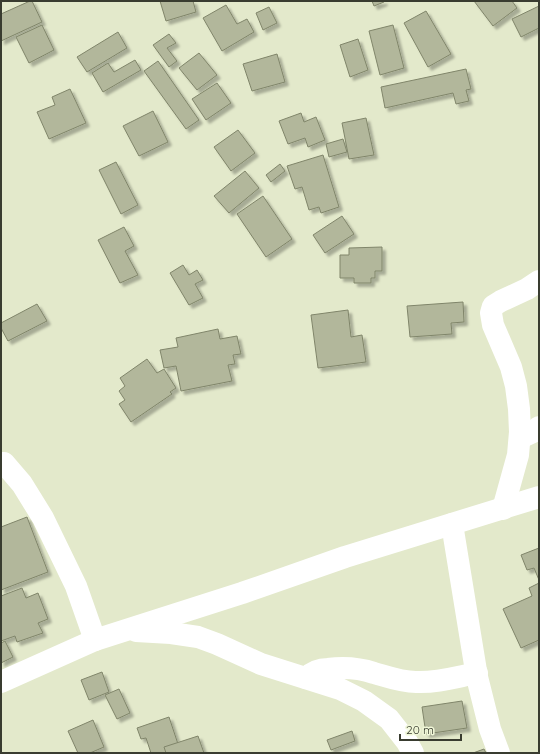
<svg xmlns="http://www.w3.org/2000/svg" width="540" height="754" font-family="Quicksand,sans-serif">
<defs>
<filter id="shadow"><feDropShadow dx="3.5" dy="3.5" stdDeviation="1" flood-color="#0004"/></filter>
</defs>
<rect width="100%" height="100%" fill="#e3e9cb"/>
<g fill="#b2b79b" stroke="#80856a" filter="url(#shadow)">
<polygon points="30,1 32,1 42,22 1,41 1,14"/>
<polygon points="160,1 193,1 196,12 166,21"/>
<polygon points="372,1 384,1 384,2 374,6"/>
<polygon points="474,1 512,1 517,8 493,26"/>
<polygon points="226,5 237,24 247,19 254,32 222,51 203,18"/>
<polygon points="539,6 539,28 521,37 512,19"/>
<polygon points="269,7 277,23 263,30 256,13"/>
<polygon points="426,11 451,54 428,67 404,23"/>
<polygon points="42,25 54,50 29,63 16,37"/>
<polygon points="393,25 404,68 380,75 369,31"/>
<polygon points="118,32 127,48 87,72 77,57"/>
<polygon points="169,34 176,43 167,48 177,61 169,67 153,45"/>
<polygon points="358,39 368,70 350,77 340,45"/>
<polygon points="199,53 217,75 197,90 179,68"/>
<polygon points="277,54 285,82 252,91 243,64"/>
<polygon points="135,60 141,70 103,92 92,73 108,63 114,72"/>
<polygon points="158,61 199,120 186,129 144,71"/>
<polygon points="466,69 471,89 466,90 469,101 456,104 453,93 385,108 381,87"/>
<polygon points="217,83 231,103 206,120 192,99"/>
<polygon points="70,89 86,123 49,139 37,112 55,105 52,97"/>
<polygon points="153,111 168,142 139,156 123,126"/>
<polygon points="301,113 304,122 316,117 325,140 308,147 305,138 288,144 279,121"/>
<polygon points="366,118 374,155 349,159 342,123"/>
<polygon points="238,130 255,153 231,171 214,147"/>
<polygon points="343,139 347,152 329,157 326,144"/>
<polygon points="323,155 339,207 321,213 319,207 309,210 302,187 295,189 287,166"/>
<polygon points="116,162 138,205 121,214 99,170"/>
<polygon points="280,164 285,171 271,182 266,175"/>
<polygon points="245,171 259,188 229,213 214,196"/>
<polygon points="263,196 292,239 266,257 237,214"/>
<polygon points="342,216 354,234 325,253 313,235"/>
<polygon points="124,227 134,246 125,251 138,275 120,283 98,240"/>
<polygon points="382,247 382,271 375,271 375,278 371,278 371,283 354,283 354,278 340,278 340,255 349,255 349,248"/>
<polygon points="183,265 189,275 197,270 203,280 195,284 203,298 189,305 170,273"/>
<polygon points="463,302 464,322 451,323 452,334 410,337 407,306"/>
<polygon points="37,304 47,321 8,341 1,328 1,323"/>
<polygon points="348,310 351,337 362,335 366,362 318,368 311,315"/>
<polygon points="218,329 220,339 237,336 241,354 233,355 235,364 228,365 232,381 181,391 176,366 164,368 160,350 178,347 176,338"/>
<polygon points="147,359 157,373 164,369 176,388 170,392 172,394 131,422 119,404 125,400 119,391 125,386 120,378"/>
<polygon points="27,517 48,572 1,590 1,527"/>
<polygon points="539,548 539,580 534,568 527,570 521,555"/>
<polygon points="539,583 539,640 521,648 503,609 532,596 529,588"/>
<polygon points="22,588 26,598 38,593 48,619 38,623 43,633 17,642 15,636 1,641 1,596"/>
<polygon points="5,641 13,657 1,663 1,643"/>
<polygon points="102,672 109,692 89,700 81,680"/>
<polygon points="119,689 130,713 117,719 105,695"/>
<polygon points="462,701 467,728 426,734 422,707"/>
<polygon points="169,717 181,753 151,753 146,738 141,739 137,728"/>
<polygon points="93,720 104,747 90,753 78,753 68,731"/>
<polygon points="352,731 355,741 331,750 327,740"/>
<polygon points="198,736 204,753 166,753 164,747"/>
<polygon points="484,749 486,753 473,753"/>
</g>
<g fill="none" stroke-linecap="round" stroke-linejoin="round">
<g stroke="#fff" stroke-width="22">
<polyline points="520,438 533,432 539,427"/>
<polyline points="1,463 4,463 22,484 43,518 76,586 95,640"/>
<polyline points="503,509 518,455 520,432 519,409 516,386 511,367 493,325 491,313 493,306 501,301 527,289 539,281"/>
<polyline points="452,524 477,677 490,729 499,753"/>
<polyline points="136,631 171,633 198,637 217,644 261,664 340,689 364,701 389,719 407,742 413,753"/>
<path d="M306,678c7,-7 13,-9 22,-9 16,-2 31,-1 46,4 14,4 27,9 42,9 21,1 40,-5 61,-9"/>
<polyline points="1,682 95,640 242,593 345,557 539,497"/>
</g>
</g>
<rect width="540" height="754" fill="none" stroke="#393c30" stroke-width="4"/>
<path d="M400 734v6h61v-6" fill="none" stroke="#393c30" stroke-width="2"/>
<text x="406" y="734" font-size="12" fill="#393c30" stroke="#f0f7d8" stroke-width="3" paint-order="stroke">20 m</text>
</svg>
